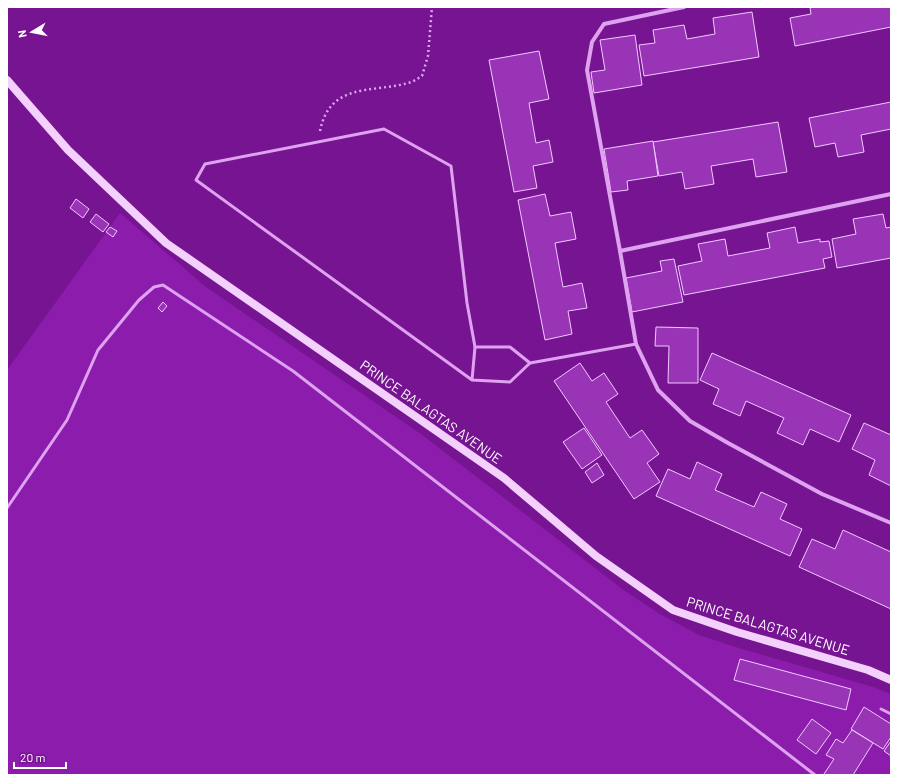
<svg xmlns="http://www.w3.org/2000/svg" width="898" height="782" font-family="Barlow,sans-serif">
<rect width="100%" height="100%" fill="#771492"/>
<polygon fill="#8b1cac" points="120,213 206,287 421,434 625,591 660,614 699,635 739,648 873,687 891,694 891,775 7,775 7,370"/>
<g fill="#9a34b7" stroke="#f0c9fc">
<polygon points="810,7 891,7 891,27 795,46 790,18 811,14"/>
<polygon points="752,12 759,57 644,76 639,45 655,43 653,30 684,25 687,39 715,34 713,18"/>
<polygon points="635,35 642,85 594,93 591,72 605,70 600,40"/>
<polygon points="539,51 549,99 529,103 536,143 549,140 553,162 533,166 537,188 514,192 489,60"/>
<polygon points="891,102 891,129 861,135 864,152 838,157 835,143 815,147 809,118"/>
<polygon points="778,122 787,172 756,177 753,159 711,166 714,184 685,189 682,172 659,176 653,142"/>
<polygon points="653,141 658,176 627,181 628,190 611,192 604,149"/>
<polygon points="545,194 550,216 571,212 576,239 555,243 563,287 582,283 587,308 568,311 572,334 545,340 518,200"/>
<polygon points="76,199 89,209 83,218 70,208"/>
<polygon points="96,214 109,224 103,232 90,222"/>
<polygon points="883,214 886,228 891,227 891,258 837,268 832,239 856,234 853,219"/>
<polygon points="110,227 117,231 113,237 106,232"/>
<polygon points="795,227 798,243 820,239 820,242 829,241 832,257 823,259 825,268 684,295 678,266 702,261 698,244 725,239 728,256 770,248 767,233"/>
<polygon points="674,259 683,302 632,312 626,278 662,271 660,261"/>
<polygon points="163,302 167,306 162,312 158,308"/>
<polygon points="656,327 698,328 698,383 668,383 669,346 655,346"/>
<polygon points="712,353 851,415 839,442 810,429 803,445 777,433 784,418 746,401 740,416 713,404 719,389 700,380"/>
<polygon points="580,363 592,381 604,373 618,394 606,402 630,438 642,430 659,454 647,463 660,482 634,499 554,381"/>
<polygon points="864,423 891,435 891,486 869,475 875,460 852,449"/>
<polygon points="584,428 602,455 582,469 563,442"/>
<polygon points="697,462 722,474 715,490 754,507 761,492 787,504 780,519 802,529 790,556 656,496 668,469 690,479"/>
<polygon points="597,463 604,475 592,483 585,472"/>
<polygon points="843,530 891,552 891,609 799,567 812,539 835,549"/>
<polygon points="740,659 851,689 846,710 734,680"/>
<polygon points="864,707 891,724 891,737 883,749 851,729"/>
<polygon points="812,719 831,733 816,754 797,740"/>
<polygon points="852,730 873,743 853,775 827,775 824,774 834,759 826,755 836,739 843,743"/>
<polygon points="891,741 891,756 884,751"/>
</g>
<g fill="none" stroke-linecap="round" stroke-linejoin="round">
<path stroke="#dfa2f1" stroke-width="2.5" stroke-dasharray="2 3" stroke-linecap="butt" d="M320,131c10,-49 52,-38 88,-48 5,-1 9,-4 14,-7l6,-20 4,-49"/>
<g stroke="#dfa2f1" stroke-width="3">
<polyline points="475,347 510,347 530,363 636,344"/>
<polyline points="472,380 475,347 467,303 451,166 384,129 205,164 196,180 472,380 510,382 530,363"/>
<polyline points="7,508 67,420 98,350 139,300 154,287 163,285 293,371 815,775"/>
<polyline points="881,709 891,714"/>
</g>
<g stroke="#dfa2f1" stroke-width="4">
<polyline points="684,7 604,24 592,42 587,70 620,251 891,194"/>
<polyline points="620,251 636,344 658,390 690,421 728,443 822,494 891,523"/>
</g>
<polyline stroke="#f3d1fc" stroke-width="8" points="7,80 68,150 166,243 504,478 596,556 673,610 737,632 868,670 891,680"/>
</g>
<g text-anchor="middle" stroke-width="3.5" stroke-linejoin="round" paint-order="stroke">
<g font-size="14" fill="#fff" stroke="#771492">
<text transform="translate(431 412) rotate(35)" y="5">PRINCE BALAGTAS AVENUE</text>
<text transform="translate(768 626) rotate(17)" y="5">PRINCE BALAGTAS AVENUE</text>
</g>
</g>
<rect width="898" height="782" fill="none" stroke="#ffffff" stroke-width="16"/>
<g transform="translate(32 32) rotate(260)" stroke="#771492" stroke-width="3" paint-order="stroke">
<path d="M0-3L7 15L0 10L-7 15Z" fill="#ffffff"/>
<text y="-6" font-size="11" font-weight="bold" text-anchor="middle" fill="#ffffff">N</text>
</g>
<path d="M14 762v6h52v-6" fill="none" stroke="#ffffff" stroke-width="2"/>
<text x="20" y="762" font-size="12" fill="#ffffff" stroke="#771492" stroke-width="3" paint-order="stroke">20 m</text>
</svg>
